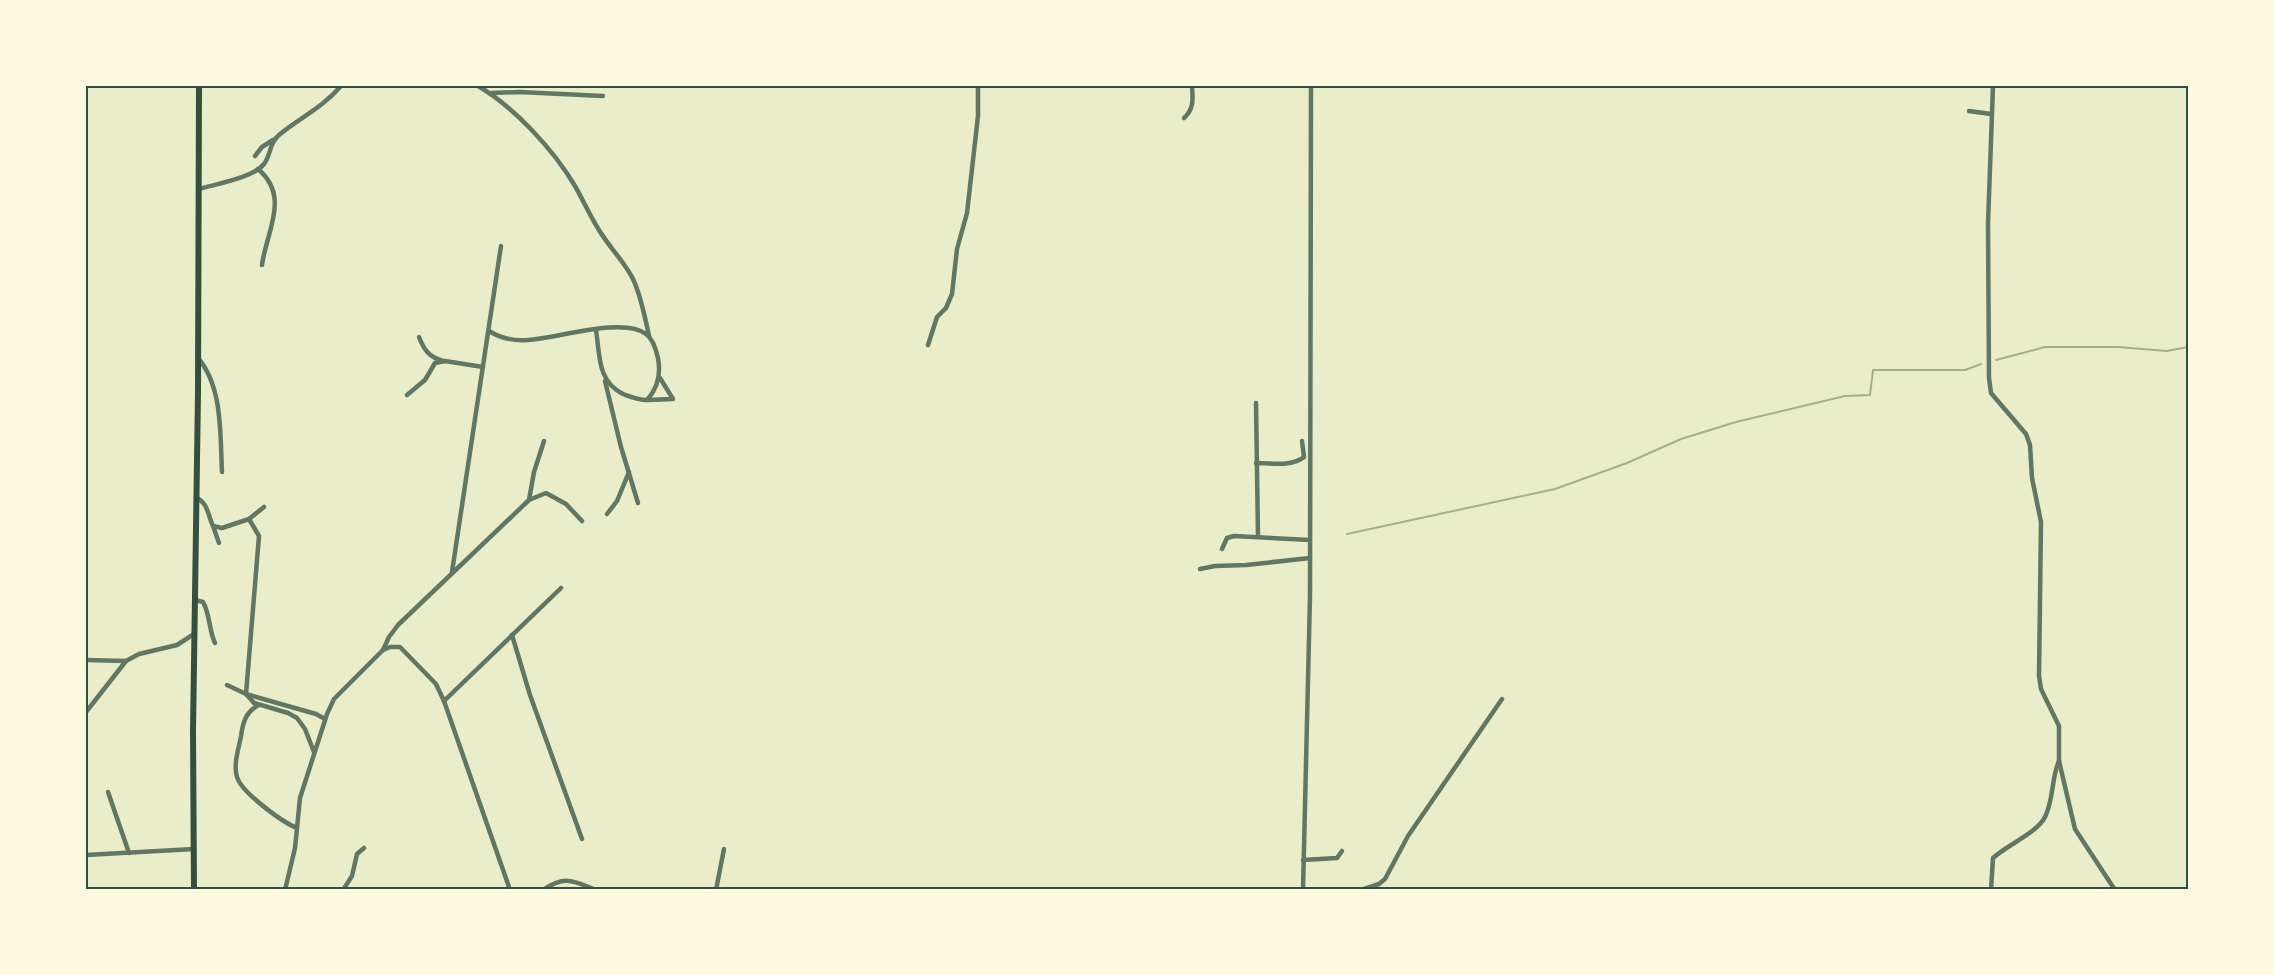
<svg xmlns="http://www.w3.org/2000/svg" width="2274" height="975" font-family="'Source Sans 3',sans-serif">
<rect width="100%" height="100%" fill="#e9edc9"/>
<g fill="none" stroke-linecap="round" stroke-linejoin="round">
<g stroke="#a3b18a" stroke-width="2">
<polyline points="1996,360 2045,347 2118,347 2167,351 2188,347"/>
<polyline points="1347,534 1555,489 1627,463 1681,439 1736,422 1845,396 1870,395 1873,370 1965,370 1981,364"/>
</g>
<g stroke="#617663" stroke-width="4.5">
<path d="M478,86c36,21 75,63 97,100 8,14 15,30 24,44 10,17 25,31 34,49 8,17 12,38 16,57"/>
<polyline points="1993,86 1988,223 1989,378 1991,393 2026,434 2030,445 2032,478 2041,522 2039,676 2041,689 2059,726 2059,761 2075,829 2115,890"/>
<polyline points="491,93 519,92 603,96"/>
<polyline points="1969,111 1991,114"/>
<path d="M1184,118c10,-9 9,-19 8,-32"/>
<polyline points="255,156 262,147 273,140"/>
<path d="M258,169c33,28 8,63 4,96"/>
<path d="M199,189c17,-5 54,-11 65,-25 7,-9 5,-21 15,-29 21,-17 44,-28 62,-49"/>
<path d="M489,331c11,7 26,10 39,9 27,-1 95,-24 118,-6 7,5 10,15 12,24 3,16 0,30 -11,42 -9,0 -16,-3 -24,-6 -26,-13 -23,-39 -27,-64"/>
<path d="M419,337c5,13 10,20 24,24"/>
<polyline points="928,345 937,317 946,308 952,294 957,249 967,213 978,116 978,86"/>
<path d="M198,358c25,29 22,77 24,114"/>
<polyline points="605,381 621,447 638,503"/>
<polyline points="407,395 425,380 435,363 445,361 483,367"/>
<polyline points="647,400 673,399 660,378"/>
<polyline points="1256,403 1258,537"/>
<path d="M1256,463c15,0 36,4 48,-6l-2,-16"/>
<path d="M196,498c12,4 12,18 17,28l9,2 27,-9 10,17 -13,158 70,20 9,5"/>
<polyline points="529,500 546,493 566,504 582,521"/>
<polyline points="607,514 617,501 629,472"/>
<polyline points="249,519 264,507"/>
<polyline points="213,526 219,543"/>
<polyline points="1222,549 1227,538 1234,536 1310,540"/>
<polyline points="1200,569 1215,566 1246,565 1310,558"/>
<polyline points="452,572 501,246"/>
<path d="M195,600l8,2c7,12 6,29 12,41"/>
<polyline points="512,635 530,695 582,839"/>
<polyline points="383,650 390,647 400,647 436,684 444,701 509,887"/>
<polyline points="86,660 126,661 139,654 177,645 194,634"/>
<polyline points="227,685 246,694 254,703 288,713 297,718 305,729 314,752"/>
<polyline points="444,701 561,588"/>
<path d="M259,705c-13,6 -16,17 -18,31 -2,12 -8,28 -4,41 4,15 45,45 60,51"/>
<polyline points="86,712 126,661"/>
<polyline points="108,792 129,853"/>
<polyline points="86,855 194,849"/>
<polyline points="1303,860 1337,858 1342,851"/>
<polyline points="285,890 295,848 300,798 327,714 334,699 383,650 389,637 398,625 529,500 534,472 544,441"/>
<polyline points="343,890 352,876 357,854 364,848"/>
<path d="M543,890c22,-15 30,-9 53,0"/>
<polyline points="716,890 724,849"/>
<polyline points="1303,890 1310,596 1311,86"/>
<polyline points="1361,890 1379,884 1385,879 1408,836 1502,699"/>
<path d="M1991,890l2,-32c14,-13 44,-25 52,-41 9,-18 6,-38 14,-56"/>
</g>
<polyline stroke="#344e41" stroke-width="6" points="194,890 193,731 198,393 199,86"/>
</g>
<rect width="2274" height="975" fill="none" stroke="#fefae0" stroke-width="174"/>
<rect x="87" y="87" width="2100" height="801" fill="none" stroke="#344e41" stroke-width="2"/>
</svg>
